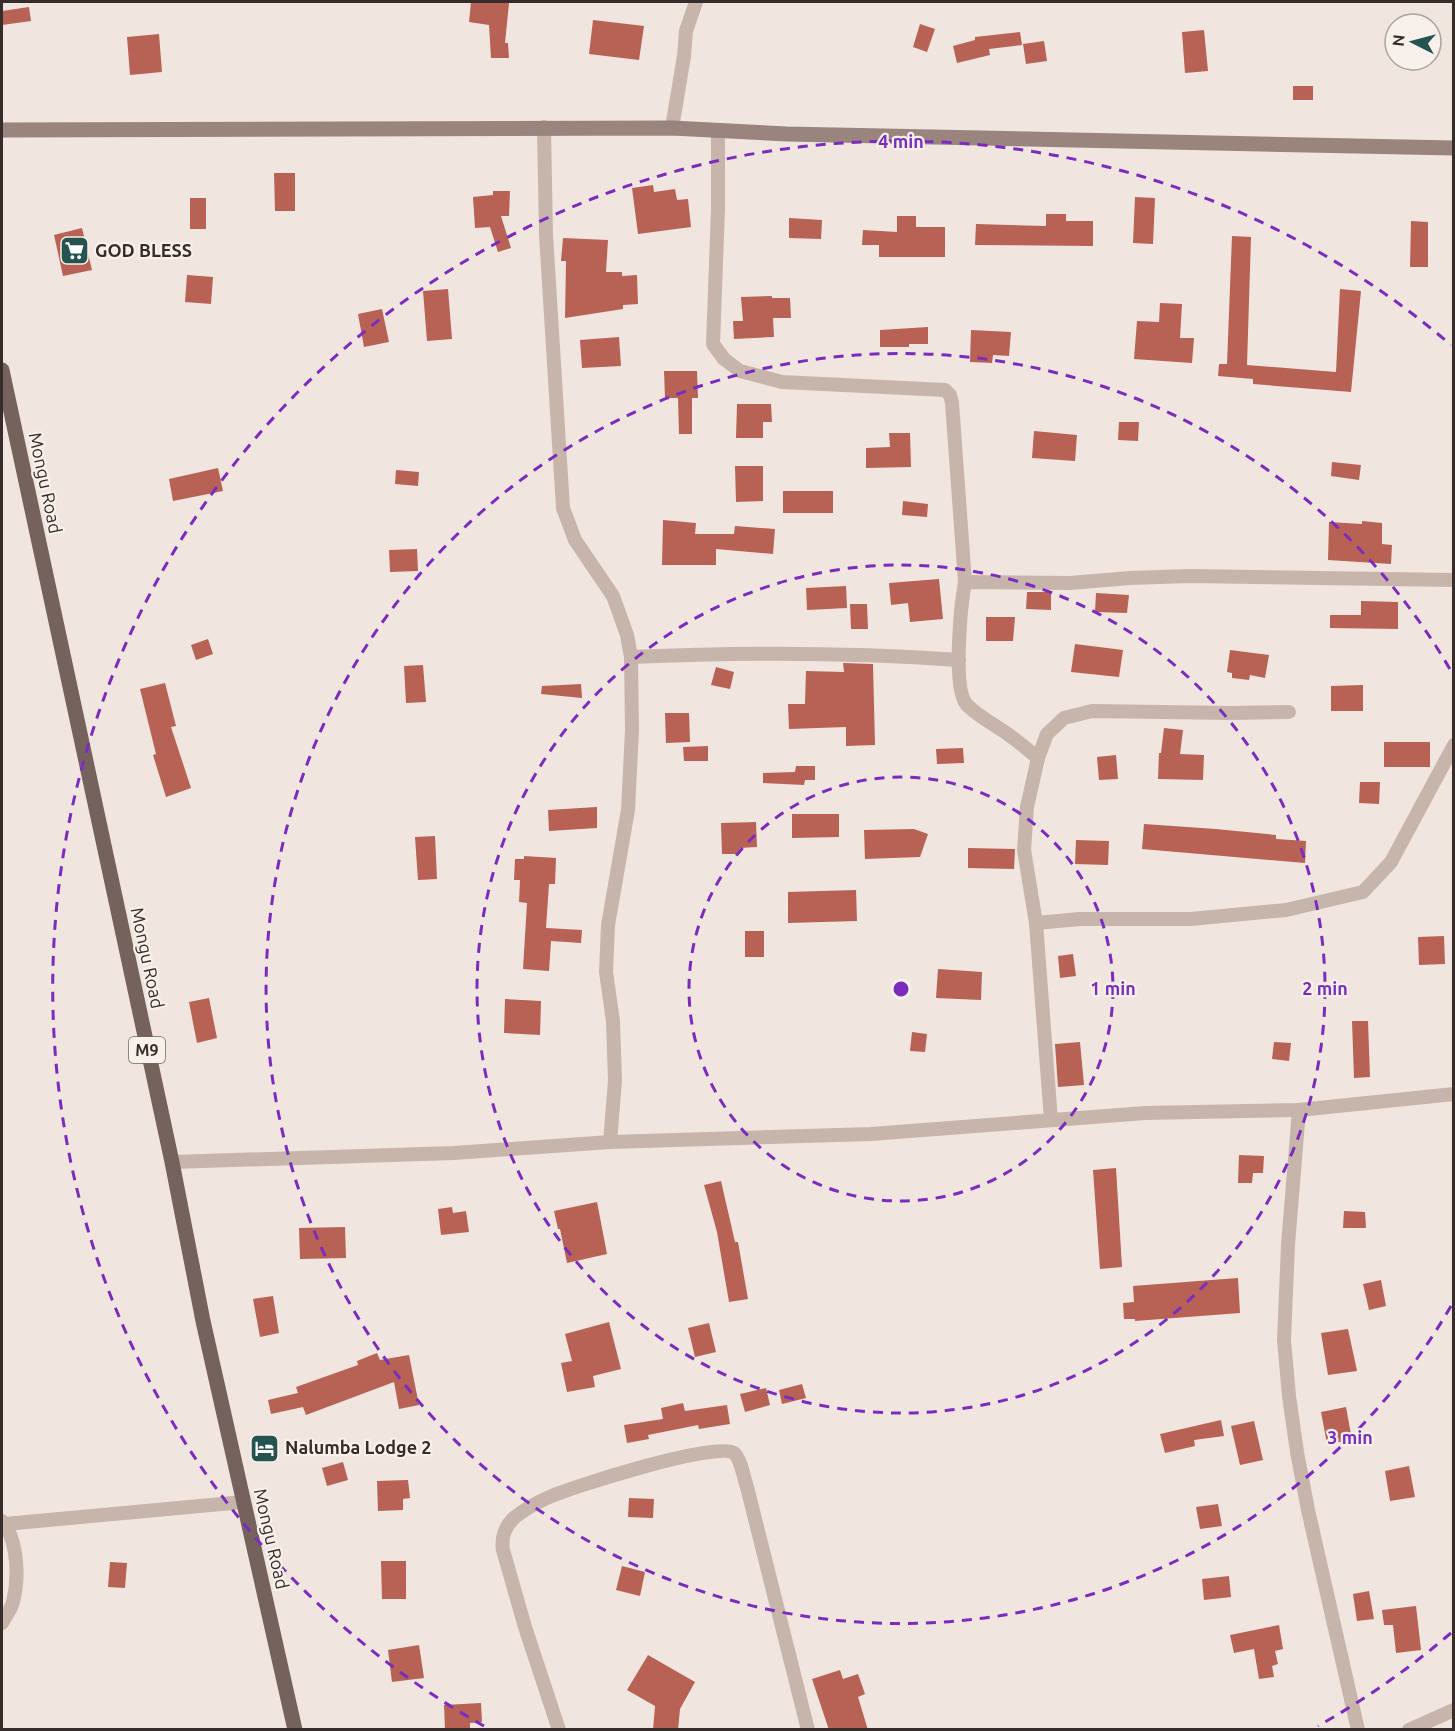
<svg xmlns="http://www.w3.org/2000/svg" width="1455" height="1731" font-family="Ubuntu,sans-serif">
<rect width="100%" height="100%" fill="#f0e6df"/>
<g fill="#b86155">
<polygon points="471,2 509,3 505,43 508,43 509,58 491,58 489,25 469,22"/>
<polygon points="29,7 31,21 2,25 2,11"/>
<polygon points="593,20 644,26 639,60 589,54"/>
<polygon points="920,24 935,29 927,52 913,47"/>
<polygon points="1204,30 1208,71 1185,73 1182,32"/>
<polygon points="1020,32 1022,45 989,49 990,55 957,63 953,46 975,40 975,37"/>
<polygon points="159,34 162,72 130,75 127,37"/>
<polygon points="1044,41 1047,61 1026,64 1023,44"/>
<rect x="1293" y="86" width="20" height="14"/>
<polygon points="274,173 295,173 295,211 275,211"/>
<polygon points="653,185 654,192 675,189 677,200 688,199 691,227 638,234 632,188"/>
<polygon points="493,191 510,191 509,216 501,216 511,248 498,252 490,227 475,228 473,197 493,195"/>
<polygon points="1135,197 1155,198 1153,244 1133,243"/>
<rect x="190" y="198" width="16" height="31"/>
<polygon points="1046,214 1066,214 1066,221 1093,221 1093,246 975,245 976,224 1046,226"/>
<polygon points="897,216 916,216 916,227 945,227 945,257 879,257 879,245 862,245 863,230 897,232"/>
<polygon points="789,218 822,220 821,239 789,238"/>
<polygon points="1411,221 1428,222 1428,267 1410,267"/>
<polygon points="82,228 92,270 63,276 54,235"/>
<polygon points="1232,236 1251,237 1247,365 1336,372 1340,289 1361,291 1351,392 1253,384 1253,379 1218,376 1219,364 1227,364"/>
<polygon points="563,238 608,240 606,272 622,272 622,276 637,275 638,304 623,305 623,309 565,318 566,261 561,261"/>
<polygon points="187,275 213,277 211,304 185,302"/>
<polygon points="448,289 452,339 427,341 423,291"/>
<polygon points="772,296 772,298 790,298 791,318 773,318 774,337 734,339 733,321 743,321 741,297"/>
<polygon points="1160,303 1182,304 1180,338 1194,338 1192,363 1134,359 1137,321 1159,322"/>
<polygon points="382,309 389,342 364,347 358,314"/>
<polygon points="928,327 928,344 909,344 909,347 880,347 880,330"/>
<polygon points="971,330 1011,332 1009,356 993,355 992,363 970,362"/>
<polygon points="619,337 621,366 582,368 580,340"/>
<polygon points="664,371 697,371 698,398 692,398 692,434 679,434 678,398 665,398"/>
<polygon points="737,404 771,404 772,422 763,422 763,438 736,438"/>
<polygon points="1119,422 1139,422 1138,441 1118,440"/>
<polygon points="1034,431 1077,435 1075,461 1032,458"/>
<polygon points="889,433 910,433 911,467 866,468 866,448 890,447"/>
<polygon points="1332,462 1361,465 1359,480 1331,476"/>
<polygon points="735,466 763,466 763,501 736,502"/>
<polygon points="218,468 223,491 173,501 169,479"/>
<polygon points="396,470 419,472 418,486 395,484"/>
<rect x="783" y="491" width="50" height="22"/>
<polygon points="903,501 928,504 927,517 902,515"/>
<polygon points="663,520 696,523 695,534 734,534 735,526 775,529 773,554 716,549 716,565 662,565"/>
<polygon points="1362,521 1382,523 1382,544 1392,545 1391,564 1328,560 1329,522 1362,524"/>
<polygon points="417,549 418,571 390,572 389,550"/>
<polygon points="939,579 943,619 910,622 908,603 891,605 889,583"/>
<polygon points="846,586 847,608 807,610 806,588"/>
<polygon points="1027,592 1051,592 1051,610 1026,609"/>
<polygon points="1096,593 1129,595 1127,613 1095,612"/>
<polygon points="1361,601 1398,602 1398,629 1330,628 1330,615 1361,615"/>
<polygon points="850,604 867,604 868,629 851,629"/>
<polygon points="986,617 1015,617 1013,641 986,641"/>
<polygon points="208,639 213,654 196,660 191,645"/>
<polygon points="1075,644 1123,650 1119,677 1071,672"/>
<polygon points="1230,650 1269,655 1265,678 1250,675 1249,680 1232,678 1232,673 1227,672"/>
<polygon points="843,663 873,664 875,745 846,746 846,727 789,729 788,704 805,704 806,671 844,672"/>
<polygon points="423,665 426,702 406,703 404,666"/>
<polygon points="716,667 734,672 730,689 711,685"/>
<polygon points="165,683 176,726 171,727 191,788 166,797 153,755 156,754 140,689"/>
<polygon points="581,684 582,698 541,694 542,686"/>
<polygon points="1363,685 1363,711 1331,711 1331,686"/>
<polygon points="665,713 689,713 690,742 666,743"/>
<polygon points="1164,728 1183,730 1180,754 1204,755 1203,780 1158,779 1159,753 1161,753"/>
<rect x="1384" y="742" width="46" height="25"/>
<polygon points="708,746 708,761 684,761 683,747"/>
<polygon points="963,748 964,763 937,764 936,749"/>
<polygon points="1116,755 1118,779 1099,780 1097,757"/>
<polygon points="796,766 815,766 815,780 805,780 804,785 763,783 763,773 795,772"/>
<polygon points="1360,782 1380,782 1379,804 1359,803"/>
<polygon points="597,807 597,828 549,831 548,810"/>
<polygon points="792,814 839,814 839,837 792,838"/>
<polygon points="756,822 757,847 740,848 740,854 722,854 721,823"/>
<polygon points="1144,824 1216,829 1276,835 1276,839 1306,841 1305,863 1142,849"/>
<polygon points="914,829 928,834 920,857 865,859 864,830"/>
<polygon points="435,836 437,879 418,880 415,837"/>
<polygon points="1076,840 1109,841 1108,865 1075,864"/>
<polygon points="968,848 1015,849 1014,869 968,868"/>
<polygon points="524,856 556,858 555,884 549,884 546,928 582,930 581,943 551,941 549,971 523,969 527,903 519,902 520,880 514,880 515,859 524,859"/>
<polygon points="856,890 857,921 788,923 788,892"/>
<rect x="745" y="931" width="19" height="26"/>
<polygon points="1444,936 1445,964 1419,965 1418,937"/>
<polygon points="1073,954 1076,976 1060,978 1058,956"/>
<polygon points="938,969 982,972 981,1000 936,998"/>
<polygon points="209,998 217,1038 197,1043 189,1002"/>
<polygon points="505,999 541,1001 540,1035 504,1033"/>
<polygon points="1352,1021 1368,1021 1370,1077 1354,1078"/>
<polygon points="912,1032 927,1034 925,1052 910,1051"/>
<polygon points="1080,1042 1084,1085 1058,1087 1055,1044"/>
<polygon points="1274,1042 1291,1043 1289,1061 1272,1059"/>
<polygon points="1239,1155 1264,1156 1263,1173 1253,1173 1252,1183 1238,1183"/>
<polygon points="1116,1168 1122,1267 1100,1269 1093,1170"/>
<polygon points="721,1181 735,1242 738,1242 748,1299 729,1302 717,1232 704,1185"/>
<polygon points="597,1202 607,1254 567,1263 560,1229 558,1229 554,1211"/>
<polygon points="452,1207 453,1213 466,1211 469,1232 441,1235 438,1209"/>
<polygon points="1344,1211 1365,1212 1366,1228 1343,1228"/>
<polygon points="345,1227 346,1258 300,1259 299,1228"/>
<polygon points="1238,1278 1240,1313 1135,1321 1135,1319 1124,1319 1123,1303 1134,1302 1133,1286"/>
<polygon points="1381,1280 1386,1306 1369,1310 1363,1284"/>
<polygon points="273,1296 279,1333 260,1337 253,1299"/>
<polygon points="609,1322 621,1369 593,1376 595,1387 567,1392 561,1363 572,1361 565,1334"/>
<polygon points="709,1323 716,1352 695,1357 688,1328"/>
<polygon points="1348,1329 1357,1371 1328,1375 1321,1333"/>
<polygon points="377,1353 380,1360 409,1355 419,1405 399,1409 394,1382 306,1415 303,1407 271,1414 268,1400 298,1393 296,1387 358,1365 357,1361"/>
<polygon points="802,1384 806,1398 782,1404 779,1390"/>
<polygon points="766,1388 770,1405 745,1412 740,1394"/>
<polygon points="683,1403 685,1411 727,1405 730,1424 699,1429 698,1425 648,1435 649,1439 627,1443 624,1425 663,1419 661,1408"/>
<polygon points="1346,1407 1352,1440 1327,1444 1321,1412"/>
<polygon points="1221,1420 1224,1436 1194,1440 1195,1446 1165,1453 1160,1434"/>
<polygon points="1254,1421 1263,1460 1240,1465 1231,1426"/>
<polygon points="343,1462 348,1480 327,1486 322,1468"/>
<polygon points="1409,1466 1415,1497 1390,1501 1385,1471"/>
<polygon points="408,1480 410,1498 403,1499 403,1510 378,1511 377,1481"/>
<polygon points="629,1498 654,1499 653,1518 628,1517"/>
<polygon points="1218,1504 1222,1526 1200,1529 1196,1507"/>
<polygon points="381,1561 406,1561 406,1599 382,1599"/>
<polygon points="110,1562 127,1563 125,1588 108,1587"/>
<polygon points="622,1566 645,1572 640,1596 616,1590"/>
<polygon points="1229,1576 1231,1597 1204,1600 1202,1579"/>
<polygon points="1369,1591 1374,1619 1357,1621 1353,1594"/>
<polygon points="1416,1606 1421,1650 1396,1653 1393,1625 1384,1625 1382,1610"/>
<polygon points="1279,1625 1283,1649 1275,1651 1278,1664 1272,1666 1274,1677 1259,1679 1254,1649 1234,1653 1230,1635"/>
<polygon points="419,1645 424,1678 392,1682 388,1650"/>
<polygon points="648,1655 695,1682 680,1709 678,1730 653,1730 655,1706 627,1690"/>
<polygon points="840,1670 843,1679 858,1674 865,1694 858,1697 868,1730 829,1730 812,1679"/>
<polygon points="481,1703 482,1722 470,1723 470,1730 445,1730 444,1705"/>
</g>
<g fill="none" stroke-linecap="round" stroke-linejoin="round">
<g stroke="#c7b5ac" stroke-width="14">
<polyline points="544,127 546,235 563,508 575,540 613,596 627,635 631,657 632,730 628,810 608,925 606,972 613,1021 615,1081 610,1142"/>
<polyline points="672,128 684,56 686,31 696,2"/>
<polyline points="718,130 718,209 713,344 724,359 740,371 782,382 945,390 950,395 952,403 965,582"/>
<path d="M631,657c111,-5 217,-5 328,3"/>
<path d="M1038,758c-10,-8 -19,-16 -29,-23 -14,-10 -30,-18 -42,-30 -15,-16 -6,-101 -2,-123l105,1 60,-5 60,-2 264,4"/>
<polyline points="1036,923 1080,919 1191,919 1286,910 1363,892 1391,862 1454,745"/>
<polyline points="1299,1110 1288,1245 1284,1340 1289,1396 1297,1452 1308,1510 1358,1730"/>
<polyline points="1051,1120 1036,923 1024,850 1027,807 1038,758 1047,734 1064,718 1092,711 1231,713 1289,712"/>
<polyline points="172,1162 454,1153 610,1142 871,1134 1145,1113 1299,1110 1454,1094"/>
<polyline points="2,1521 5,1524 243,1502"/>
<path d="M2,1623c3,-6 9,-13 11,-21 6,-24 5,-56 -8,-78"/>
<path d="M559,1730l-34,-103 -22,-77c-2,-12 2,-24 12,-33 9,-7 21,-14 32,-19 24,-11 169,-57 187,-45 7,6 10,26 13,34l61,243"/>
<polyline points="1409,1730 1454,1710"/>
</g>
<polyline stroke="#9a857e" stroke-width="15" points="2,130 672,128 787,134 1454,148"/>
<polyline stroke="#76625d" stroke-width="15" points="2,370 172,1162 203,1321 295,1730"/>
</g>
<g fill="none" stroke="#7b2cbf" stroke-width="3" stroke-dasharray="10 8">
<circle cx="901" cy="989" r="212"/>
<circle cx="901" cy="989" r="424"/>
<path d="M1451 1306A635 635 0 1 1 1451 671"/>
<path d="M1451 1633A847 847 0 0 1 1318 1726M484 1726A847 847 0 1 1 1451 345"/>
</g>
<defs>
<symbol id="supermarket-square" viewBox="-11 -11 22 22"><rect x="-9" y="-9" width="18" height="18" rx="4" fill="#255350" stroke="#f8f0eb"/><path d="M-6-5.5h2.5l.6 2H6L4.5 2H-2.5L-4.4-4H-6ZM-1.5 3.2a1.3 1.3 0 1 0 .1 0ZM3 3.2a1.3 1.3 0 1 0 .1 0Z" fill="#fff"/></symbol>
<symbol id="hotel-square" viewBox="-11 -11 22 22"><rect x="-9" y="-9" width="18" height="18" rx="4" fill="#255350" stroke="#f8f0eb"/><path d="M-6-4.5h1.5V1H6V5H4.5V3h-9V5H-6ZM-4 0a1.8 1.8 0 1 1 3.6 0ZM.5 0V-2.5h3Q6-2.5 6 0Z" fill="#fff"/></symbol>
</defs>
<g fill-rule="evenodd">
<use href="#supermarket-square" x="58" y="234" width="33" height="33"/>
<use href="#hotel-square" x="248" y="1432" width="33" height="33"/>
</g>
<g text-anchor="middle" stroke-width="4.5" stroke-linejoin="round" paint-order="stroke">
<rect fill="#f8f0eb" stroke="#706764" stroke-width="1.5" x="129" y="1037" width="36" height="26" rx="4.5"/>
<g font-size="16" font-weight="bold" fill="#362c2a">
<text x="147" y="1056">M9</text>
</g>
<g font-size="18" font-weight="bold" fill="#362c2a" stroke="#f8f0eb" text-anchor="start">
<text x="95" y="257">GOD BLESS</text>
<text x="285" y="1454">Nalumba Lodge 2</text>
</g>
<g font-size="18" fill="#362c2a" stroke="#f8f0eb">
<text transform="translate(45 483) rotate(78)" y="6">Mongu Road</text>
<text transform="translate(147 958) rotate(78)" y="6">Mongu Road</text>
<text transform="translate(271 1539) rotate(77)" y="6">Mongu Road</text>
</g>
</g>
<circle cx="901" cy="989" r="9" fill="#7b2cbf" stroke="#f8f0eb" stroke-width="3"/>
<g font-size="18" text-anchor="middle" font-weight="bold" fill="#7b2cbf" stroke="#f8f0eb" stroke-width="4.5" stroke-linejoin="round" paint-order="stroke">
<text x="901" y="148">4 min</text>
<text x="1113" y="995">1 min</text>
<text x="1325" y="995">2 min</text>
<text x="1350" y="1444">3 min</text>
</g>
<rect width="1455" height="1731" fill="none" stroke="#362c2a" stroke-width="6"/>
<g transform="translate(1413 42) rotate(276)"><circle r="28" fill="#f8f0eb" stroke="#aaa29e" stroke-width="1.5"/>
<path d="M0-4.5L10 22L0 15L-10 22Z" fill="#255350"/>
<text y="-9" font-size="16" font-weight="bold" text-anchor="middle" fill="#362c2a">N</text>
</g>
</svg>
